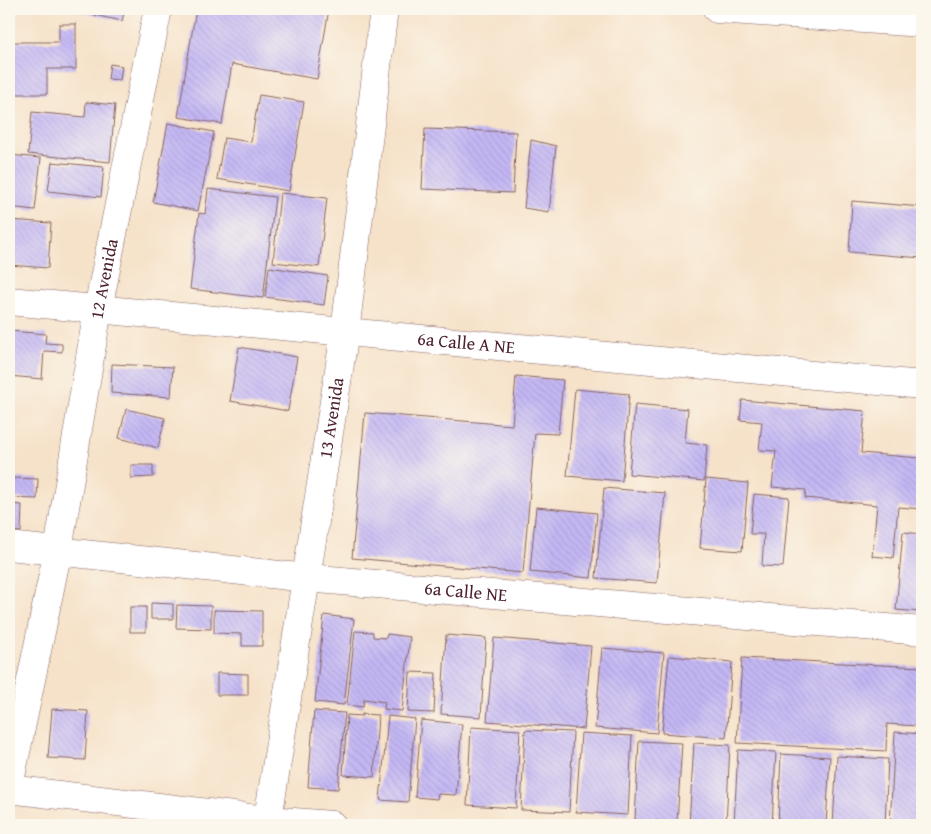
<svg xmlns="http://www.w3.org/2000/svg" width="931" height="834" font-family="'Gentium Book Plus',serif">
<defs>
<pattern id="building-back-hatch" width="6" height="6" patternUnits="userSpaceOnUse" patternTransform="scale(1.25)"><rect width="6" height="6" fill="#c4b8f5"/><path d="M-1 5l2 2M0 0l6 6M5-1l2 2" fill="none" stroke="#aa9ed2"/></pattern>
</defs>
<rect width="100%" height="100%" fill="#fbf7ec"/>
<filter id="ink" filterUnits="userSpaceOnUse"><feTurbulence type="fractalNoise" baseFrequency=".02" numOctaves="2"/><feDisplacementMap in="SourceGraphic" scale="10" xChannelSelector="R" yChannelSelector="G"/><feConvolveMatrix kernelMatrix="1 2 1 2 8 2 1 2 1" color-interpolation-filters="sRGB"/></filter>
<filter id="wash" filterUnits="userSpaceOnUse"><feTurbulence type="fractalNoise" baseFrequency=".0096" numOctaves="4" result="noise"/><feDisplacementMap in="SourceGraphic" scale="20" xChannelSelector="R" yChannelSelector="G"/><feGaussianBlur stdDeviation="1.12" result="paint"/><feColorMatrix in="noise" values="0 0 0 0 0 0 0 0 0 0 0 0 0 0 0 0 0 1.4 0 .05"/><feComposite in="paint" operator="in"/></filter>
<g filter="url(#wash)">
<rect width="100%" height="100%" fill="#f6e2c9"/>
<g id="blocks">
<g fill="url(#building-back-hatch)">
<polygon points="66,9 125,9 122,21"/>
<polygon points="196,9 329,9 317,79 232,64 222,124 178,117"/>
<polygon points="59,24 76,24 76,69 47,69 47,94 13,94 13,42 59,42"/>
<polygon points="110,64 122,66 120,80 108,79"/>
<polygon points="259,95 304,102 289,191 217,179 224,138 251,142"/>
<polygon points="86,102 115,105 110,162 28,154 32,112 85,117"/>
<polygon points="168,123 214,132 198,211 153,202"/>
<polygon points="425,129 516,132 513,193 422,189"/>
<polygon points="531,140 556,146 549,212 524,208"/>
<polygon points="9,155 41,158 35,210 9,207"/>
<polygon points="52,162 104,167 101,197 48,191"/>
<polygon points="208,189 275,197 263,298 190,289 199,213 205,214"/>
<polygon points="280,193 327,198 319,267 273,262"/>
<polygon points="852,201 922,207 922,258 849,252"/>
<polygon points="9,220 51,223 48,268 9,265"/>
<polygon points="269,267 328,276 324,305 265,297"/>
<polygon points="10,331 46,334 45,343 62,344 62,352 44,351 42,379 9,376"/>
<polygon points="239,347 297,357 288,411 230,401"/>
<polygon points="112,364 173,367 171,397 111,393"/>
<polygon points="516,376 563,380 558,434 535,433 523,573 352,558 365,413 512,425"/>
<polygon points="575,389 629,394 622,481 567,476"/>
<polygon points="742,400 865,411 861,453 920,458 917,492 922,493 922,509 898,507 893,558 872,556 877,505 805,498 806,490 772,487 776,451 759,450 762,422 740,420"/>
<polygon points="635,404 688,409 685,443 707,445 704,481 629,474"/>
<polygon points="126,409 165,418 158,448 119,438"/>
<polygon points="131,465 153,465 153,477 131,478"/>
<polygon points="9,478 38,479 37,499 9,498"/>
<polygon points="706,479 748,483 742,551 700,548"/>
<polygon points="604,488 665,493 657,583 596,578"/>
<polygon points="754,494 789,497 783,567 762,566 764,534 750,534"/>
<polygon points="9,504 22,505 21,532 9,531"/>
<polygon points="536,507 597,513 591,578 530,572"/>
<polygon points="903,532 922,534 922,612 896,610"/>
<polygon points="151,603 173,604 173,619 151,619"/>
<polygon points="177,605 211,606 211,629 176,628"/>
<rect x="130" y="607" width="16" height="25"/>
<polygon points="214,610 262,611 262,646 242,646 242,634 214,633"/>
<polygon points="324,615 354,619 344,705 315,702"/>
<polygon points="355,631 373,632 373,637 386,638 387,634 410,637 402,711 384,709 385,702 364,699 363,707 347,705"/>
<polygon points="446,635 486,638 481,717 441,714"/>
<polygon points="494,638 591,646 584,729 487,721"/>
<polygon points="602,648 664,653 657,733 595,728"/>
<polygon points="669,656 732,662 726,738 662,733"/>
<polygon points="742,658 921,667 918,726 887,724 886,751 737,743"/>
<polygon points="410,672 436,673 434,713 408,712"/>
<polygon points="217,673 248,674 248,695 217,695"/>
<polygon points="52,709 88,711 85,760 48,758"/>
<polygon points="314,711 345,713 338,789 308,787"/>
<polygon points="362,714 378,715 374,777 343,775 347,715 362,716"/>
<polygon points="388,716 415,719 408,802 380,800"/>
<polygon points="421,720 462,724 456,795 438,794 437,799 415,797"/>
<polygon points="471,727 520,730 516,808 467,805"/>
<polygon points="525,730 573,732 569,812 521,810"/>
<polygon points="895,732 922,734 922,825 890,825"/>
<polygon points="581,733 632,736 628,815 576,812"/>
<polygon points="639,741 682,743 677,822 635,820"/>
<polygon points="694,743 730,745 726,825 689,825"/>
<polygon points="738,750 776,752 772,825 734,825"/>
<polygon points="781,754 830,757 826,825 778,825"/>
<polygon points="837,756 888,759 885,825 833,825"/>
</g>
</g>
</g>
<g filter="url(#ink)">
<use href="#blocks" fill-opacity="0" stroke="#866362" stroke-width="1"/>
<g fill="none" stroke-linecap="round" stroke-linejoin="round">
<defs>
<g id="minor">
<polyline points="717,9 922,23"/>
<path id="s1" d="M9,301l913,84"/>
<path id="s2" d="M9,546l298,32 615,53"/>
<path id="s3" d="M9,786l49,-236 40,-241 60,-300"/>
<polyline points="9,789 268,820 332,825"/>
<path id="s4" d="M267,825l78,-493 39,-323"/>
</g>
</defs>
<use href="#minor" stroke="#866362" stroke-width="29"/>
<use href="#minor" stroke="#fff" stroke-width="28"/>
</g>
</g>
<g text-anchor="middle" stroke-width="4" stroke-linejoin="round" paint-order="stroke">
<g font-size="18" fill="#4a1f2b" stroke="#fbf7ec">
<text dy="6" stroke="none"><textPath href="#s3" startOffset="516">12 Avenida</textPath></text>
<text dy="6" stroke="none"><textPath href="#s1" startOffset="459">6a Calle A NE</textPath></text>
<text dy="6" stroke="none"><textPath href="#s4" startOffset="412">13 Avenida</textPath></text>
<text dy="6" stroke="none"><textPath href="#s2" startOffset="459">6a Calle NE</textPath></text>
</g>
</g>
<rect width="931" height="834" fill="none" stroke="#fbf7ec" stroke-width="30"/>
</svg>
